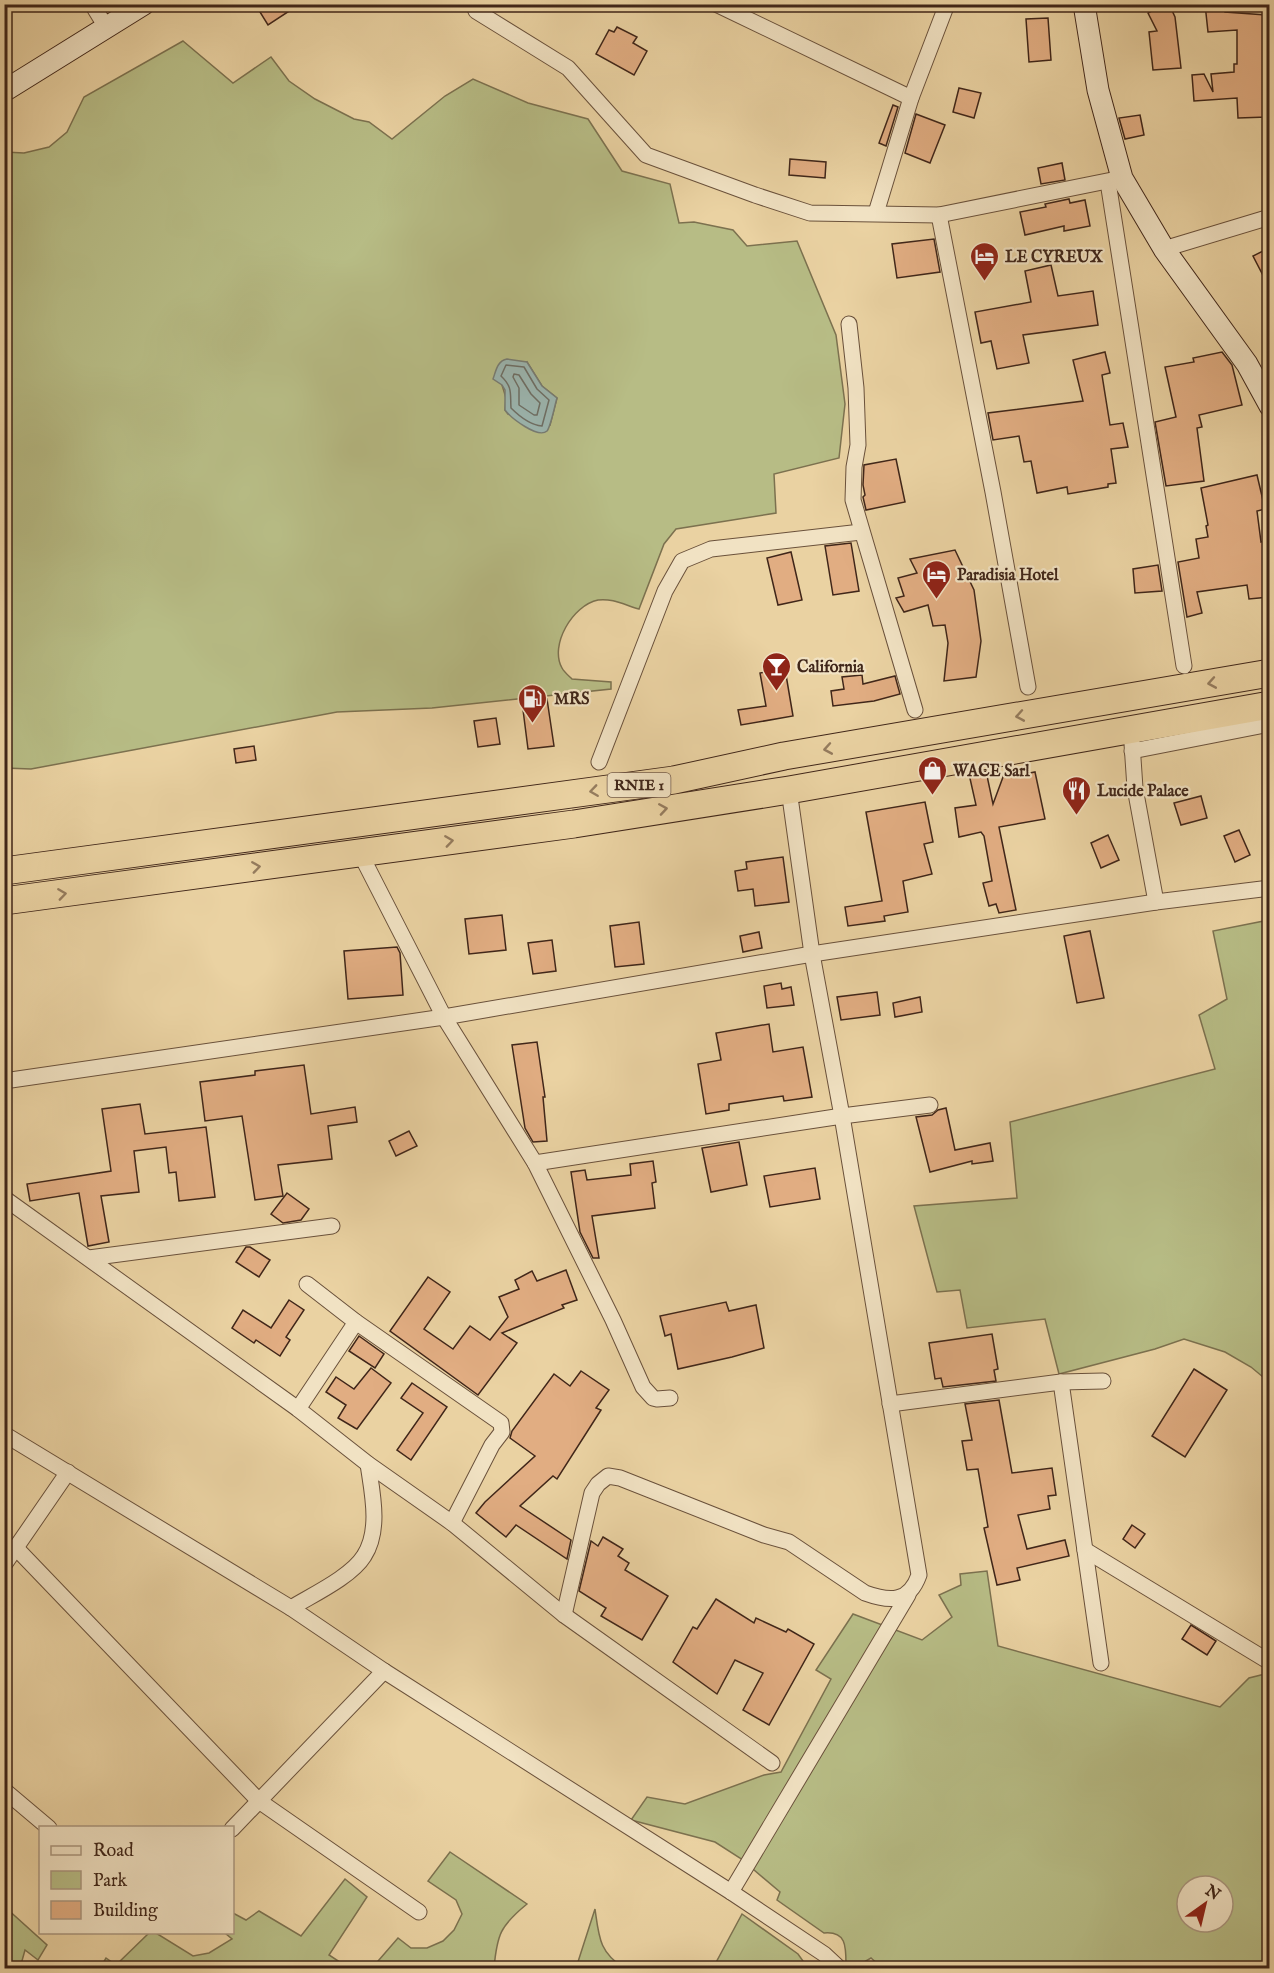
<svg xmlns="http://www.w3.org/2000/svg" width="1274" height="1973" font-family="'IM FELL English',serif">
<rect width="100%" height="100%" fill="#ead2a2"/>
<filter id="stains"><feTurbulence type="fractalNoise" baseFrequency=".00333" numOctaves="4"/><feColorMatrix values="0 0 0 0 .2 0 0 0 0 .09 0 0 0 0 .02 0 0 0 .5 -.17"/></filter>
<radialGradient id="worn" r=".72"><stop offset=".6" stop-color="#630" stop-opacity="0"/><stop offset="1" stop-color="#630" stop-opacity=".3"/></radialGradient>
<g fill="#b7bc85" stroke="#7c714f" stroke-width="1.5" fill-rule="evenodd">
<path d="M183,41l50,42 38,-26 18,24 26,18 39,20 15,3 23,17 53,-43 28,-17 55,24 60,16 34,52 48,13 9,39 15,-1 39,8 14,16 50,-5 39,94 9,69 -6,54 -65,16 2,39 -100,16 -12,15 -25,65c-14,-4 -27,-11 -41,-9 -25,5 -49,45 -36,68 2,4 7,8 10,11l39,3v7l-179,19 -95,4 -306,57 -26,-1v-616l19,1 25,-6 18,-15 17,-35zM527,362l15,24 15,12 -7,27 -42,-11 -3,-4 1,-12 -4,-13z"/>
<polygon points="1269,920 1269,1382 1251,1367 1225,1352 1184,1339 1155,1349 1059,1374 1045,1319 967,1328 960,1290 937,1292 914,1206 1017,1198 1010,1122 1215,1069 1199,1015 1227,999 1213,931"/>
<path d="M987,1571l11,75 222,61 29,-29 20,-5 1,294 -3,1h-385l-11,-10 -17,10 -8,-4c0,-18 0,-33 -22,-31l-47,-33 3,-8 -40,-34 -25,-16 -84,-22 16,-23 38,7 79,-29 17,-3 50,-93 -15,-9 37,-56 69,26 30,-23 -13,-22 22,-10 -1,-11zM1187,1886h36v36h-36z"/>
<path d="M450,1852l77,52c-27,22 -30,31 -33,64h-122l26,-30 13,10h16l16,-7 11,-11 8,-16 -6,-14 -28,-19z"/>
<polygon points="345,1879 367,1897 329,1955 349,1968 100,1968 106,1958 116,1965 149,1933 156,1933 193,1956 209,1953 232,1939 225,1933 232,1932 233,1913 246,1920 259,1911 301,1936"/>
<polygon points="5,1907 47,1945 38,1960 25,1950 20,1968 5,1968"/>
<path d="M595,1909c4,28 4,43 29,59h-48z"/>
<polygon points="742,1914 798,1954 808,1968 713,1968"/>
</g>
<path fill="#9bb5af" stroke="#777c73" stroke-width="1.5" d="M507,359l20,3 15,24 15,12c-2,6 -6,28 -10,33 -9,8 -36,-13 -42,-21v-20l-3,-5 -9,-6c3,-8 4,-18 14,-20z"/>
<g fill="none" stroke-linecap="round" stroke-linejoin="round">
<g stroke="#6e6e64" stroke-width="1.5">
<path d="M506,365l18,2 13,22 12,11 -7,26c-11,-1 -23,-10 -31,-18 -1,-14 2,-21 -10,-32z"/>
<polygon points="514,374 519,375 531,394 540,403 537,415 534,415 519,405 519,388 513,377"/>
</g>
</g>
<g fill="#e1ad82" stroke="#402619" stroke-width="1.5">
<polygon points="255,4 300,4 268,25"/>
<polygon points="1164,4 1169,4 1175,17 1181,68 1153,70 1149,32 1157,31 1148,13"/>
<polygon points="1205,4 1224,4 1225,12 1266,15 1268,52 1263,52 1267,117 1238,118 1237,98 1194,101 1192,75 1204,74 1213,92 1211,74 1234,72 1234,64 1237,64 1237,30 1208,32"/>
<polygon points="1048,18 1051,60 1029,62 1026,19"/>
<polygon points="617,27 637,37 633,43 647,51 634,75 596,54 609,30 614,32"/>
<polygon points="959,88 981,93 974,118 953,112"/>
<polygon points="893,105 898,107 886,146 879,143"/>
<polygon points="916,114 945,125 930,163 905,153"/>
<polygon points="1140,115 1144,135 1125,139 1119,118"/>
<polygon points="790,159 826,162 825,178 789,175"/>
<polygon points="1062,163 1065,180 1041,184 1038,168"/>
<polygon points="1069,199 1070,203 1085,200 1090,226 1064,231 1064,226 1025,235 1020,212 1046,207 1045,204"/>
<polygon points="934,239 940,272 897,278 892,244"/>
<polygon points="1269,248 1269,287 1253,256"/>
<polygon points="1051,265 1058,296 1093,291 1098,325 1023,335 1029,363 997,369 991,341 981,343 975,312 1031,302 1025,271"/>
<polygon points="1105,352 1110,373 1102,375 1110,425 1123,423 1128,447 1111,449 1116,483 1108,484 1108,487 1068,494 1067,487 1037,493 1031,461 1024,462 1019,436 993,440 988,413 1083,401 1073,360"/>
<polygon points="1222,352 1232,365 1242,405 1199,415 1202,427 1197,428 1204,481 1166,486 1155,422 1176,417 1165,367 1194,362 1193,358"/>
<polygon points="896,459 905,502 866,510 863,497 865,495 863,485 864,465"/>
<polygon points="1257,475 1265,509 1257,511 1261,542 1269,539 1269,597 1249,599 1247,585 1197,592 1202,613 1187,617 1178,562 1199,558 1196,539 1208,537 1206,526 1208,525 1201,488"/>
<polygon points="851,543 859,591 833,595 825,546"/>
<polygon points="955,550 974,590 981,641 976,677 944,681 948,643 945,625 933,626 928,605 904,612 896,598 904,596 898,578 917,573 910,559"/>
<polygon points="791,552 802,600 778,605 767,558"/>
<polygon points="1158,565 1162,591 1135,593 1133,569"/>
<polygon points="785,669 793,716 741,725 738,710 766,706 760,673"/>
<polygon points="862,675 863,684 895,676 900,694 874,701 833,706 831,691 844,689 842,677"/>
<polygon points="547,699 554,746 528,749 522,702"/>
<polygon points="496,718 500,744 478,747 474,721"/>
<polygon points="254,746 256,760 236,763 234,749"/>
<polygon points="1006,769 1020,775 1035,772 1045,819 999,827 1016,910 999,913 996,904 989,906 983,883 992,881 984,836 981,832 959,837 955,808 976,805 969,774 986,771 993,804"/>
<polygon points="1201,796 1207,818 1181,825 1174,803"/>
<polygon points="925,802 933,842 924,844 932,874 903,881 908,912 884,916 885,921 848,926 845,907 882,901 866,812"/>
<polygon points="1239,830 1250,855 1235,862 1224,836"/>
<polygon points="1108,835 1119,860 1101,868 1091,843"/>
<polygon points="783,857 789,902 755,906 753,889 738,891 735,871 747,869 746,862"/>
<polygon points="502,915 506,950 469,954 465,919"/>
<polygon points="639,922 644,964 615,967 610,926"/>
<polygon points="1090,931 1104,998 1077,1003 1064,936"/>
<polygon points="759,932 762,948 743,952 740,936"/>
<polygon points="552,940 556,971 533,974 528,943"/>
<polygon points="397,947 400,953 403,995 348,999 344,951"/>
<polygon points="781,983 782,989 791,987 794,1005 767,1008 764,986"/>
<polygon points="877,992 880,1015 841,1020 837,997"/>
<polygon points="920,997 922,1012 895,1017 893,1003"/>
<polygon points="769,1024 773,1052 803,1047 812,1097 784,1101 783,1096 729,1104 729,1110 706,1114 698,1064 721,1060 716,1033"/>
<polygon points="537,1042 545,1097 543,1097 547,1141 533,1142 525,1128 512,1045"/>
<polygon points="304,1065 311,1114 355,1107 357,1122 328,1126 332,1159 278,1165 283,1196 255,1200 242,1116 205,1121 200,1082 255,1075 255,1071"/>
<polygon points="140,1104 145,1134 206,1127 215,1197 179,1201 176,1172 169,1173 166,1147 134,1151 139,1192 101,1196 109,1242 88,1246 79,1193 30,1201 27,1184 111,1171 102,1109"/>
<polygon points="946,1108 955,1150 990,1143 993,1161 972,1164 972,1161 930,1172 916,1117 932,1115 938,1110"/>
<polygon points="409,1131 417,1146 396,1156 389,1141"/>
<polygon points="739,1142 747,1185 711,1192 702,1148"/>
<polygon points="653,1161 656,1182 652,1183 655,1208 592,1216 599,1258 593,1258 580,1232 571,1172 585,1170 587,1180 631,1175 630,1164"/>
<polygon points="815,1168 820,1199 770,1207 764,1176"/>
<polygon points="287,1193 309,1209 301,1220 283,1223 271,1214"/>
<polygon points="246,1247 250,1247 270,1260 259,1277 236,1262"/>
<polygon points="566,1270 577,1300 562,1305 564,1308 502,1333 517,1343 478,1395 390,1331 428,1277 450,1292 424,1329 453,1349 470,1326 490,1340 508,1317 499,1297 519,1289 515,1280 532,1271 537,1281"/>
<polygon points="289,1300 304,1310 286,1337 290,1340 280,1356 256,1340 254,1343 232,1328 243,1310 271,1328"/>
<polygon points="726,1302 729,1311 756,1305 764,1348 732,1357 678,1369 671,1334 665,1336 660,1316"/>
<polygon points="992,1334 998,1369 994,1370 996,1381 943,1387 941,1378 935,1379 929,1343"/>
<polygon points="359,1336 384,1354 375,1368 349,1351"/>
<polygon points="371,1368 391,1383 357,1429 355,1428 338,1418 346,1405 326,1392 336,1377 354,1389"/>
<polygon points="1194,1369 1227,1390 1185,1457 1152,1436"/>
<polygon points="581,1371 609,1390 596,1408 601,1410 557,1479 553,1476 520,1506 571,1540 567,1559 516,1525 506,1537 476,1513 485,1502 535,1456 510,1438 512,1431 554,1374 570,1386"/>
<polygon points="412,1383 447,1407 411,1460 397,1450 423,1413 401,1398"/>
<polygon points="999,1400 1012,1473 1052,1468 1056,1495 1048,1496 1050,1509 1018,1515 1027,1549 1065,1540 1069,1556 1017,1568 1020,1580 997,1585 984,1528 988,1527 978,1469 967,1470 962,1441 972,1440 965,1404"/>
<polygon points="1132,1525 1145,1534 1135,1548 1123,1539"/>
<polygon points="603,1537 623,1549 618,1556 629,1563 625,1570 668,1596 642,1640 601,1616 606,1608 579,1591 591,1541 598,1546"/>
<polygon points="716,1599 754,1623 756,1618 786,1632 788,1629 814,1644 769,1725 743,1710 763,1673 735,1660 717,1694 673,1662 693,1627 697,1629"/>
<polygon points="1191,1625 1216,1641 1207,1655 1182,1639"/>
</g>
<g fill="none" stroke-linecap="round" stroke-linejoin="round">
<defs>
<g id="street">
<polyline points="92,4 106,27"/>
<polyline points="473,4 476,11 568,68 646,155 755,195 810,213 939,215 1122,178"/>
<polyline points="716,4 911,98"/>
<polyline points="1108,182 1184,666"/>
<polyline points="876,213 911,98 947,4"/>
<polyline points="939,215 993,492 1028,687"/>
<polyline points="1164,249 1270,217"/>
<polyline points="849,324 856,388 858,445 854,467 853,500 915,710"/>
<polyline points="1131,729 1135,788 1156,902"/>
<polyline points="1132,751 1270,724"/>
<polyline points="599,762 665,591 682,561 711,549 861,532"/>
<polyline points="360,853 444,1017 535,1163 613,1320 643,1387 653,1398 657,1399 670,1398"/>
<polyline points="4,1081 444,1017 812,954 1156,902 1270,888"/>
<polyline points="535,1163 842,1116 930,1105"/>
<polyline points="4,1198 298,1409 368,1464 452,1523 564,1615 772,1763"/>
<polyline points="89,1258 332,1226"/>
<polyline points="307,1284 356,1322 501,1423 502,1432 492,1445 452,1523"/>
<polyline points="1061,1382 1101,1663"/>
<polyline points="890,1404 1061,1382 1103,1381"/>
<polyline points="298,1409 356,1322"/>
<polyline points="4,1434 291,1608 384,1671 731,1892 824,1954 839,1968"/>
<polyline points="17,1549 259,1801 419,1912"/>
<polyline points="1085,1550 1268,1661"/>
<polyline points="4,1565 68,1472"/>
<path d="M291,1608c21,-13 60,-31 73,-52 17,-26 8,-64 4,-92"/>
<path d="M564,1615l28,-122 6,-9 10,-8 12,2 144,57 25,7 76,51c25,9 44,10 54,-18l-77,-459 -30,-162 -23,-164"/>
<polyline points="4,1790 49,1828"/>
<polyline points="232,1829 384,1671"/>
<polyline points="731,1892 908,1595"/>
</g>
<g id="secondary">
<polyline points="1084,4 1098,90 1122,178 1164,249 1247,364 1270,406"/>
<polyline points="4,91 144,4"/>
</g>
<g id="highway">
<polyline points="4,871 674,780 784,756 1270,673"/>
<polyline points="4,901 574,824 789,790 1270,705"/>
</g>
</defs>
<use href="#street" stroke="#6a513b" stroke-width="17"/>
<use href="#secondary" stroke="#402619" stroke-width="23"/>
<use href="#highway" stroke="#402619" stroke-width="29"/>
<use href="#street" stroke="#f1e2c3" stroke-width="15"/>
<use href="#secondary" stroke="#f1e2c3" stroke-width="21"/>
<use href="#highway" stroke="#ead2a2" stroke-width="27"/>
</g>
<defs><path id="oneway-chevron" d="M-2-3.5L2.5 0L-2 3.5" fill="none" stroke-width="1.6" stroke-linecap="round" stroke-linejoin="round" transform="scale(1.5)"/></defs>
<g stroke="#957c5e">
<use href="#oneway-chevron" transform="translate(1212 683) rotate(170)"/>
<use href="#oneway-chevron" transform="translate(1020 716) rotate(170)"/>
<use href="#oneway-chevron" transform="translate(828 749) rotate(170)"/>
<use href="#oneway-chevron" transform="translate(594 791) rotate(172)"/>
<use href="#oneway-chevron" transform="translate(663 809) rotate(-9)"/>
<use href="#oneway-chevron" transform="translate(449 841) rotate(-8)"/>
<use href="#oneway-chevron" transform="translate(256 867) rotate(-8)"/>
<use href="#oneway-chevron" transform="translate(62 894) rotate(-8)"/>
</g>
<defs>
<symbol id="hotel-pin" viewBox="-11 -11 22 30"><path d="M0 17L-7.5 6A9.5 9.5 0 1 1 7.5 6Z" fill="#8f2418" stroke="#f1e2c3"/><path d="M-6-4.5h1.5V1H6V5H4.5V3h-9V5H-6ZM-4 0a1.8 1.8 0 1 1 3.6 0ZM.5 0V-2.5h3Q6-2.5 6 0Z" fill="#fff"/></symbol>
<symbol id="bar-pin" viewBox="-11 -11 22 30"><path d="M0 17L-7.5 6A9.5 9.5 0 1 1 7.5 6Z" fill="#8f2418" stroke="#f1e2c3"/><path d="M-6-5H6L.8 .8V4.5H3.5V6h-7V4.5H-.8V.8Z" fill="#fff"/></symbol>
<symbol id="fuel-pin" viewBox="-11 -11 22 30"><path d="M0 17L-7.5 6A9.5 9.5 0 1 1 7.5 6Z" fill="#8f2418" stroke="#f1e2c3"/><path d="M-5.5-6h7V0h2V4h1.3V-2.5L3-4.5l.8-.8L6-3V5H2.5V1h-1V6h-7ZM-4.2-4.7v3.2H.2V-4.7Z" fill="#fff"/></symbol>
<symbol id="shop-pin" viewBox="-11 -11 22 30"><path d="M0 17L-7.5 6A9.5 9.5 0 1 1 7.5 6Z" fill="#8f2418" stroke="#f1e2c3"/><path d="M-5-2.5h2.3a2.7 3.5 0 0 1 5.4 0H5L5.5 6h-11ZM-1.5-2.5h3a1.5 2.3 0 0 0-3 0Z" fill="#fff"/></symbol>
<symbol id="restaurant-pin" viewBox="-11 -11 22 30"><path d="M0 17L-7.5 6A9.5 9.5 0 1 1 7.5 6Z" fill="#8f2418" stroke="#f1e2c3"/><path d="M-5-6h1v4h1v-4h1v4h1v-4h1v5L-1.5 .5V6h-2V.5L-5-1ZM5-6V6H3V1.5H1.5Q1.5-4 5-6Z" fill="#fff"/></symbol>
</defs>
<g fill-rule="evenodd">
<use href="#hotel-pin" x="968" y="240" width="33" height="45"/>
<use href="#hotel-pin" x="920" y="558" width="33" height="45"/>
<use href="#bar-pin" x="760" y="650" width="33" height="45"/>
<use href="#fuel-pin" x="516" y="682" width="33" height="45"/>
<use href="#shop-pin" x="916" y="754" width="33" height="45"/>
<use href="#restaurant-pin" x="1060" y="774" width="33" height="45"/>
</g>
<g text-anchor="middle" stroke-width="4.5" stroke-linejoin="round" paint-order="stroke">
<rect fill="#f1e2c3" stroke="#755e4c" stroke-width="1.5" x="607.5" y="773" width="63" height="24" rx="4.5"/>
<g font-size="15" font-weight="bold" fill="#402619">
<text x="639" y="790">RNIE 1</text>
</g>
<g font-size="16" font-weight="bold" fill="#402619" stroke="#f1e2c3" text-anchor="start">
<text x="1005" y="262">LE CYREUX</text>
<text x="957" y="580">Paradisia Hotel</text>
<text x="797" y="672">California</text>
<text x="554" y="704">MRS</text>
<text x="953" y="776">WACE Sarl</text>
<text x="1097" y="796">Lucide Palace</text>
</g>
</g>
<rect width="1274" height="1973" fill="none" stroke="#ead2a2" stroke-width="24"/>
<rect x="6" y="6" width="1262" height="1961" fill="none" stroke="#402619" stroke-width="3"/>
<rect x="12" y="12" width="1250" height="1949" fill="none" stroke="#402619" stroke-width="1.5"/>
<rect x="39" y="1826" width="195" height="108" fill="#f1e2c3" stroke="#aa977f" stroke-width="1.5"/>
<rect x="51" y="1846" width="30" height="9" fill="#f1e2c3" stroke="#aa977f" stroke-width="1.5"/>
<text x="93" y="1856" font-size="18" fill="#402619">Road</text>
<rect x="51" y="1871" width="30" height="18" fill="#b7bc85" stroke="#aa977f" stroke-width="1.5"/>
<text x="93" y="1886" font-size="18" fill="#402619">Park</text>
<rect x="51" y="1901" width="30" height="18" fill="#e1ad82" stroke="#aa977f" stroke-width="1.5"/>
<text x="93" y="1916" font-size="18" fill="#402619">Building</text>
<g transform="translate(1205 1904) rotate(34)"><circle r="28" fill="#f1e2c3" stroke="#aa977f" stroke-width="1.5"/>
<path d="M0-4.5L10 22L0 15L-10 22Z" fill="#8f2418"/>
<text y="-9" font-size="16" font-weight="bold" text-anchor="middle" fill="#402619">N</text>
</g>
<rect width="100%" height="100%" filter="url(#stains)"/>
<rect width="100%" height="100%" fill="url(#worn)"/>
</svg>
